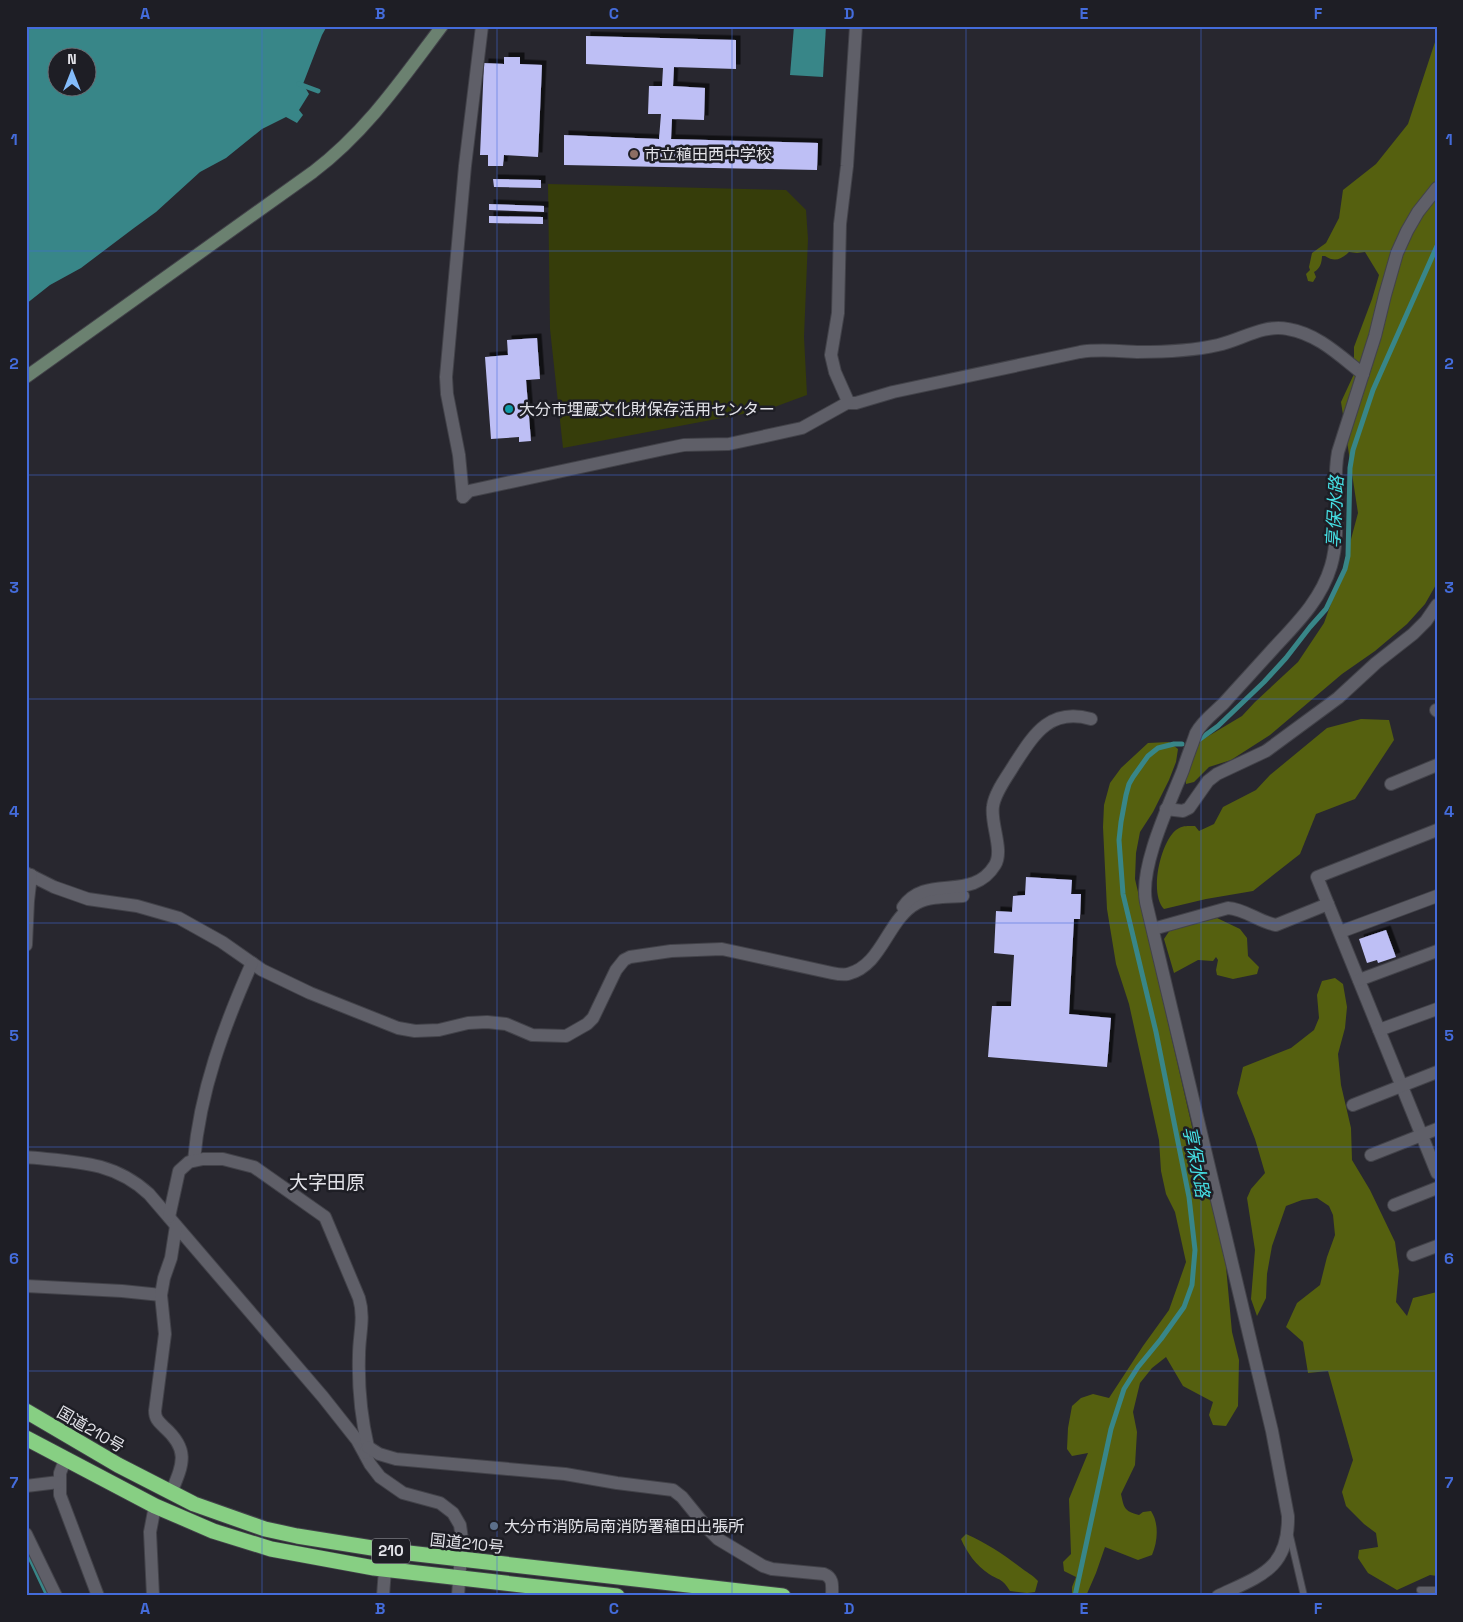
<svg xmlns="http://www.w3.org/2000/svg" width="1463" height="1622" font-family="'Space Grotesk','Noto Sans JP',sans-serif">
<defs>
<filter id="shadow"><feDropShadow dx="4.5" dy="-4.5" stdDeviation="0" flood-color="#0009"/></filter>
</defs>
<rect width="100%" height="100%" fill="#28272f"/>
<polygon fill="#363d0a" points="548,184 786,190 806,210 808,239 804,337 807,395 769,409 563,448 550,329"/>
<g fill="#55600f">
<path d="M1437,36v547l-12,21 -18,20 -32,27 -33,23 -72,61 -39,25 -22,7 -15,15 -8,2v-16l9,-24 47,-28 13,-14 43,-40 26,-39 18,-50 16,-60 -17,-111 13,-28v-27l18,-48 7,-24 -14,-23 -8,1 -8,-1c-8,8 -15,10 -24,4h-3c0,6 -2,13 -8,16l2,5 -3,5 -5,-1 -2,-7 4,-4 -1,-3 3,-14 14,-10 13,-25 4,-28 33,-26 32,-40z"/>
<path d="M1361,719l28,1 5,20 -39,59 -39,15 -16,40 -47,37 -47,8 -42,10c-15,-15 -4,-66 12,-79 6,-5 12,-4 19,-4l4,5 15,-7 9,-17 33,-17 14,-15 57,-47z"/>
<path d="M1169,742l9,7 -2,13 -7,18 -16,32 -13,20 -4,21 -1,26 58,252 30,103 9,98 7,28 -1,46 -12,20 -13,-1 -4,-10 4,-13 -30,-16 -17,-29 -14,11 -12,15 -7,29 4,20 -2,33 -14,29c3,14 3,17 18,21l4,-3 8,-1c8,12 7,30 1,44l-14,5 -33,-13 -9,26 -10,23h-14v-9l4,-10 -12,-6 -1,-9 8,-8 -2,-55 19,-46 -16,3 -5,-7 1,-21 4,-22 9,-8 12,-4 16,4 34,-52 26,-36 17,-48 -11,-50 -9,-18 -5,-23 -2,-31 -30,-136 -13,-40 -9,-55 -4,-82 1,-22 6,-22 11,-15 27,-25z"/>
<polygon points="1217,918 1240,929 1247,938 1248,956 1259,967 1257,974 1233,979 1217,975 1216,970 1218,960 1216,957 1213,961 1198,960 1174,973 1164,939 1170,930"/>
<polygon points="1335,978 1343,984 1347,1007 1345,1028 1338,1054 1341,1085 1351,1128 1352,1160 1370,1190 1395,1242 1399,1271 1396,1302 1407,1316 1413,1298 1437,1292 1437,1576 1430,1575 1397,1590 1368,1573 1358,1558 1359,1550 1378,1547 1376,1533 1364,1524 1346,1506 1342,1492 1353,1460 1328,1371 1308,1373 1303,1342 1286,1327 1297,1303 1320,1285 1327,1257 1335,1235 1333,1215 1329,1206 1317,1198 1302,1200 1286,1206 1272,1246 1267,1274 1266,1298 1257,1316 1251,1299 1255,1250 1247,1198 1251,1189 1265,1173 1255,1139 1237,1093 1243,1067 1291,1048 1314,1030 1319,1018 1317,995 1322,981"/>
<path d="M966,1534c20,9 37,20 54,33 6,5 13,8 18,14l-3,11 -8,1 -17,-2c-8,-13 -10,-10 -21,-17 -13,-9 -22,-21 -28,-35z"/>
</g>
<g fill="#388688" fill-rule="evenodd">
<path d="M26,26h301l-5,9 -19,49 6,10 -10,16 4,5 -6,8 -11,-6 -24,12 -36,29 -26,14 -44,40 -22,16 -53,40 -31,17 -24,19zM58,58h30v30h-30z"/>
<polygon points="794,26 826,26 823,77 790,75"/>
</g>
<g fill="none" stroke-linecap="round" stroke-linejoin="round">
<g stroke="#388688" stroke-width="5">
<polyline points="299,84 318,91"/>
<polyline points="1200,739 1218,726 1264,682 1286,658 1310,627 1326,609 1345,569 1348,556 1350,468 1353,450 1373,390 1437,246"/>
<polyline points="26,1549 48,1596"/>
<polyline points="1075,1596 1111,1429 1124,1389 1138,1367 1161,1339 1184,1307 1192,1285 1195,1250 1189,1197 1156,1032 1123,894 1119,840 1121,822 1126,795 1129,784 1133,777 1148,756 1158,748 1174,744 1182,744"/>
</g>
</g>
<g fill="#bebff5" filter="url(#shadow)">
<polygon points="586,36 736,40 736,69 674,67 673,86 705,88 704,120 672,119 671,139 818,143 817,170 564,165 564,135 659,139 661,114 648,114 649,86 662,86 663,68 586,64"/>
<polygon points="504,57 520,57 520,64 542,65 538,157 504,155 503,166 488,166 488,155 480,155 484,63 504,64"/>
<polygon points="493,179 541,180 541,188 494,187"/>
<polygon points="489,204 544,206 544,212 489,210"/>
<polygon points="489,216 543,217 543,224 489,223"/>
<polygon points="537,338 540,379 526,380 531,441 519,442 519,437 491,439 485,357 508,355 507,340"/>
<polygon points="1026,877 1072,880 1071,894 1081,894 1080,919 1074,919 1069,1014 1111,1018 1107,1067 988,1057 992,1006 1011,1006 1014,955 994,953 996,911 1012,912 1013,896 1025,895"/>
<polygon points="1386,930 1396,957 1378,963 1377,960 1367,963 1359,939"/>
</g>
<g fill="none" stroke-linecap="round" stroke-linejoin="round">
<defs>
<g id="lane">
<polyline points="1290,1536 1304,1596"/>
<polyline points="1420,1590 1437,1590"/>
</g>
<g id="street">
<path d="M847,403h9l37,-11 187,-40c19,-3 38,-1 57,0 26,0 55,-1 81,-7 23,-5 45,-21 70,-16 30,5 52,27 75,45"/>
<polyline points="463,497 469,491 664,449 684,445 729,444 802,428 847,403 847,399 835,372 831,355 838,313 840,224 847,166 856,26"/>
<polyline points="463,497 459,455 447,394 446,377 465,166 482,26"/>
<polyline points="1436,710 1437,711"/>
<polyline points="1391,784 1437,765"/>
<polyline points="1166,809 1183,811 1189,808 1208,781 1217,774 1266,751 1338,698 1376,663 1413,634 1426,621 1437,605"/>
<polyline points="1437,830 1317,877 1437,1173"/>
<path d="M26,873l28,14 34,12 49,7 42,12 43,24 40,28 48,23 88,35 17,3 24,-1 29,-7 19,-1 19,2 26,11 34,1 21,-12 6,-6 23,-48 8,-10 6,-3 41,-6 51,-2 110,24c5,1 11,2 16,1 35,-9 39,-55 69,-71 13,-7 31,-6 46,-7"/>
<path d="M903,907c23,-34 69,-4 92,-42 9,-15 -5,-42 -2,-59 2,-14 14,-29 21,-41 19,-29 35,-58 77,-46"/>
<path d="M1153,929l75,-21c17,1 31,14 48,17l52,-21"/>
<polyline points="1340,932 1437,896"/>
<polyline points="26,945 28,901 31,875"/>
<polyline points="1359,980 1437,951"/>
<polyline points="1379,1030 1437,1009"/>
<polyline points="1353,1105 1437,1072"/>
<polyline points="1371,1155 1437,1129"/>
<path d="M26,1157c47,5 86,3 123,37l174,203 34,43 13,24 10,13 23,16 37,10 13,10 7,12 2,14 -4,57"/>
<path d="M194,1160c6,-69 30,-134 58,-197"/>
<polyline points="1394,1205 1437,1188"/>
<path d="M169,1217l10,-46 10,-9 14,-3h20l31,8 71,50 34,81c6,20 0,37 0,57 -1,31 2,62 9,92l-3,6"/>
<polyline points="1413,1255 1437,1246"/>
<polyline points="26,1286 122,1291 161,1295"/>
<path d="M368,1447l11,7 17,5 169,15 52,9 56,7 9,7 26,32 10,10 45,27 9,3 52,5c10,4 8,12 8,22"/>
<polyline points="65,1460 60,1473 60,1495 98,1596"/>
<polyline points="26,1486 59,1482"/>
<path d="M171,1493c12,-29 19,-43 -7,-66 -5,-5 -9,-8 -9,-16l10,-77 -4,-39 3,-17 7,-20 5,-32"/>
<polyline points="26,1534 56,1596"/>
<polyline points="153,1596 150,1532 155,1506"/>
<polyline points="383,1596 385,1569"/>
<path d="M1218,1596c42,-20 71,-27 70,-80l-16,-85 -126,-529c-7,-35 24,-99 37,-132 4,-13 9,-25 13,-37 7,-13 18,-20 28,-30 16,-18 33,-36 49,-54 23,-25 48,-49 58,-83 11,-37 0,-77 7,-114l37,-116 10,-41 12,-42 10,-22 11,-19 19,-24"/>
</g>
<path id="secondary" d="M26,377l287,-205c54,-41 89,-93 129,-146"/>
<g id="highway">
<polyline points="26,1411 118,1465 194,1504 265,1529 297,1536 391,1551 783,1596"/>
<polyline points="26,1438 155,1506 213,1531 271,1549 374,1568 617,1596"/>
</g>
</defs>
<use href="#lane" stroke="#424249" stroke-width="8"/>
<use href="#street" stroke="#424249" stroke-width="14"/>
<use href="#secondary" stroke="#424249" stroke-width="14"/>
<use href="#highway" stroke="#424249" stroke-width="17"/>
<use href="#lane" stroke="#5f5f68" stroke-width="6"/>
<use href="#street" stroke="#5f5f68" stroke-width="12"/>
<use href="#secondary" stroke="#6b8170" stroke-width="12"/>
<use href="#highway" stroke="#87cf83" stroke-width="15"/>
</g>
<path fill="none" stroke="#446cdb" stroke-width="1" stroke-opacity="0.55" d="M262,26v1570M497,26v1570M732,26v1570M966,26v1570M1201,26v1570M26,251h1411M26,475h1411M26,699h1411M26,923h1411M26,1147h1411M26,1371h1411"/>
<circle fill="#8d6e63" stroke="#1e1e25" stroke-width="2" cx="634" cy="154" r="5"/>
<circle fill="#0f9aa8" stroke="#1e1e25" stroke-width="2" cx="509" cy="409" r="5"/>
<circle fill="#5c6f8a" stroke="#1e1e25" stroke-width="2" cx="494" cy="1526" r="5"/>
<g text-anchor="middle" stroke-width="5" stroke-linejoin="round" paint-order="stroke">
<rect fill="#1e1e25" stroke="#a7a7ae" stroke-width="1" x="372" y="1538.5" width="38" height="25" rx="4"/>
<g font-size="15" font-weight="bold" fill="#e2e2e8">
<text x="391" y="1556">210</text>
</g>
<g font-size="16" fill="#e2e2e8" stroke="#1e1e25" text-anchor="start">
<text x="644" y="160">市立稙田西中学校</text>
<text x="519" y="415">大分市埋蔵文化財保存活用センター</text>
<text x="504" y="1532">大分市消防局南消防署稙田出張所</text>
</g>
<g font-size="16" fill="#e2e2e8" stroke="#1e1e25">
<text transform="translate(91 1429) rotate(30)" y="6">国道210号</text>
<text transform="translate(467 1543) rotate(6)" y="6">国道210号</text>
</g>
<g font-size="18" font-style="italic" fill="#45dfe4" stroke="#1e1e25">
<text transform="translate(1335 512) rotate(-87)" y="6">享保水路</text>
<text transform="translate(1196 1162) rotate(79)" y="6">享保水路</text>
</g>
<g font-size="19" fill="#e2e2e8" stroke="#1e1e25">
<text x="327" y="1189">大字田原</text>
</g>
</g>
<rect width="1463" height="1622" fill="none" stroke="#1e1e25" stroke-width="55"/>
<g transform="translate(72 72)"><circle r="24" fill="#1e1e25" stroke="#6c6c73"/>
<path d="M0-4L9 19L0 12L-9 19Z" fill="#84bcfb"/>
<text y="-8" font-size="14" font-weight="bold" text-anchor="middle" fill="#e2e2e8">N</text>
</g>
<rect x="28" y="28" width="1408" height="1566" fill="none" stroke="#446cdb" stroke-width="2"/>
<g font-size="16" text-anchor="middle" font-weight="bold" fill="#446cdb">
<text x="145" y="19">A</text>
<text x="380" y="19">B</text>
<text x="614" y="19">C</text>
<text x="849" y="19">D</text>
<text x="1084" y="19">E</text>
<text x="1318" y="19">F</text>
<text x="14" y="145">1</text>
<text x="1449" y="145">1</text>
<text x="14" y="369">2</text>
<text x="1449" y="369">2</text>
<text x="14" y="593">3</text>
<text x="1449" y="593">3</text>
<text x="14" y="817">4</text>
<text x="1449" y="817">4</text>
<text x="14" y="1041">5</text>
<text x="1449" y="1041">5</text>
<text x="14" y="1264">6</text>
<text x="1449" y="1264">6</text>
<text x="14" y="1488">7</text>
<text x="1449" y="1488">7</text>
<text x="145" y="1614">A</text>
<text x="380" y="1614">B</text>
<text x="614" y="1614">C</text>
<text x="849" y="1614">D</text>
<text x="1084" y="1614">E</text>
<text x="1318" y="1614">F</text>
</g>
</svg>
